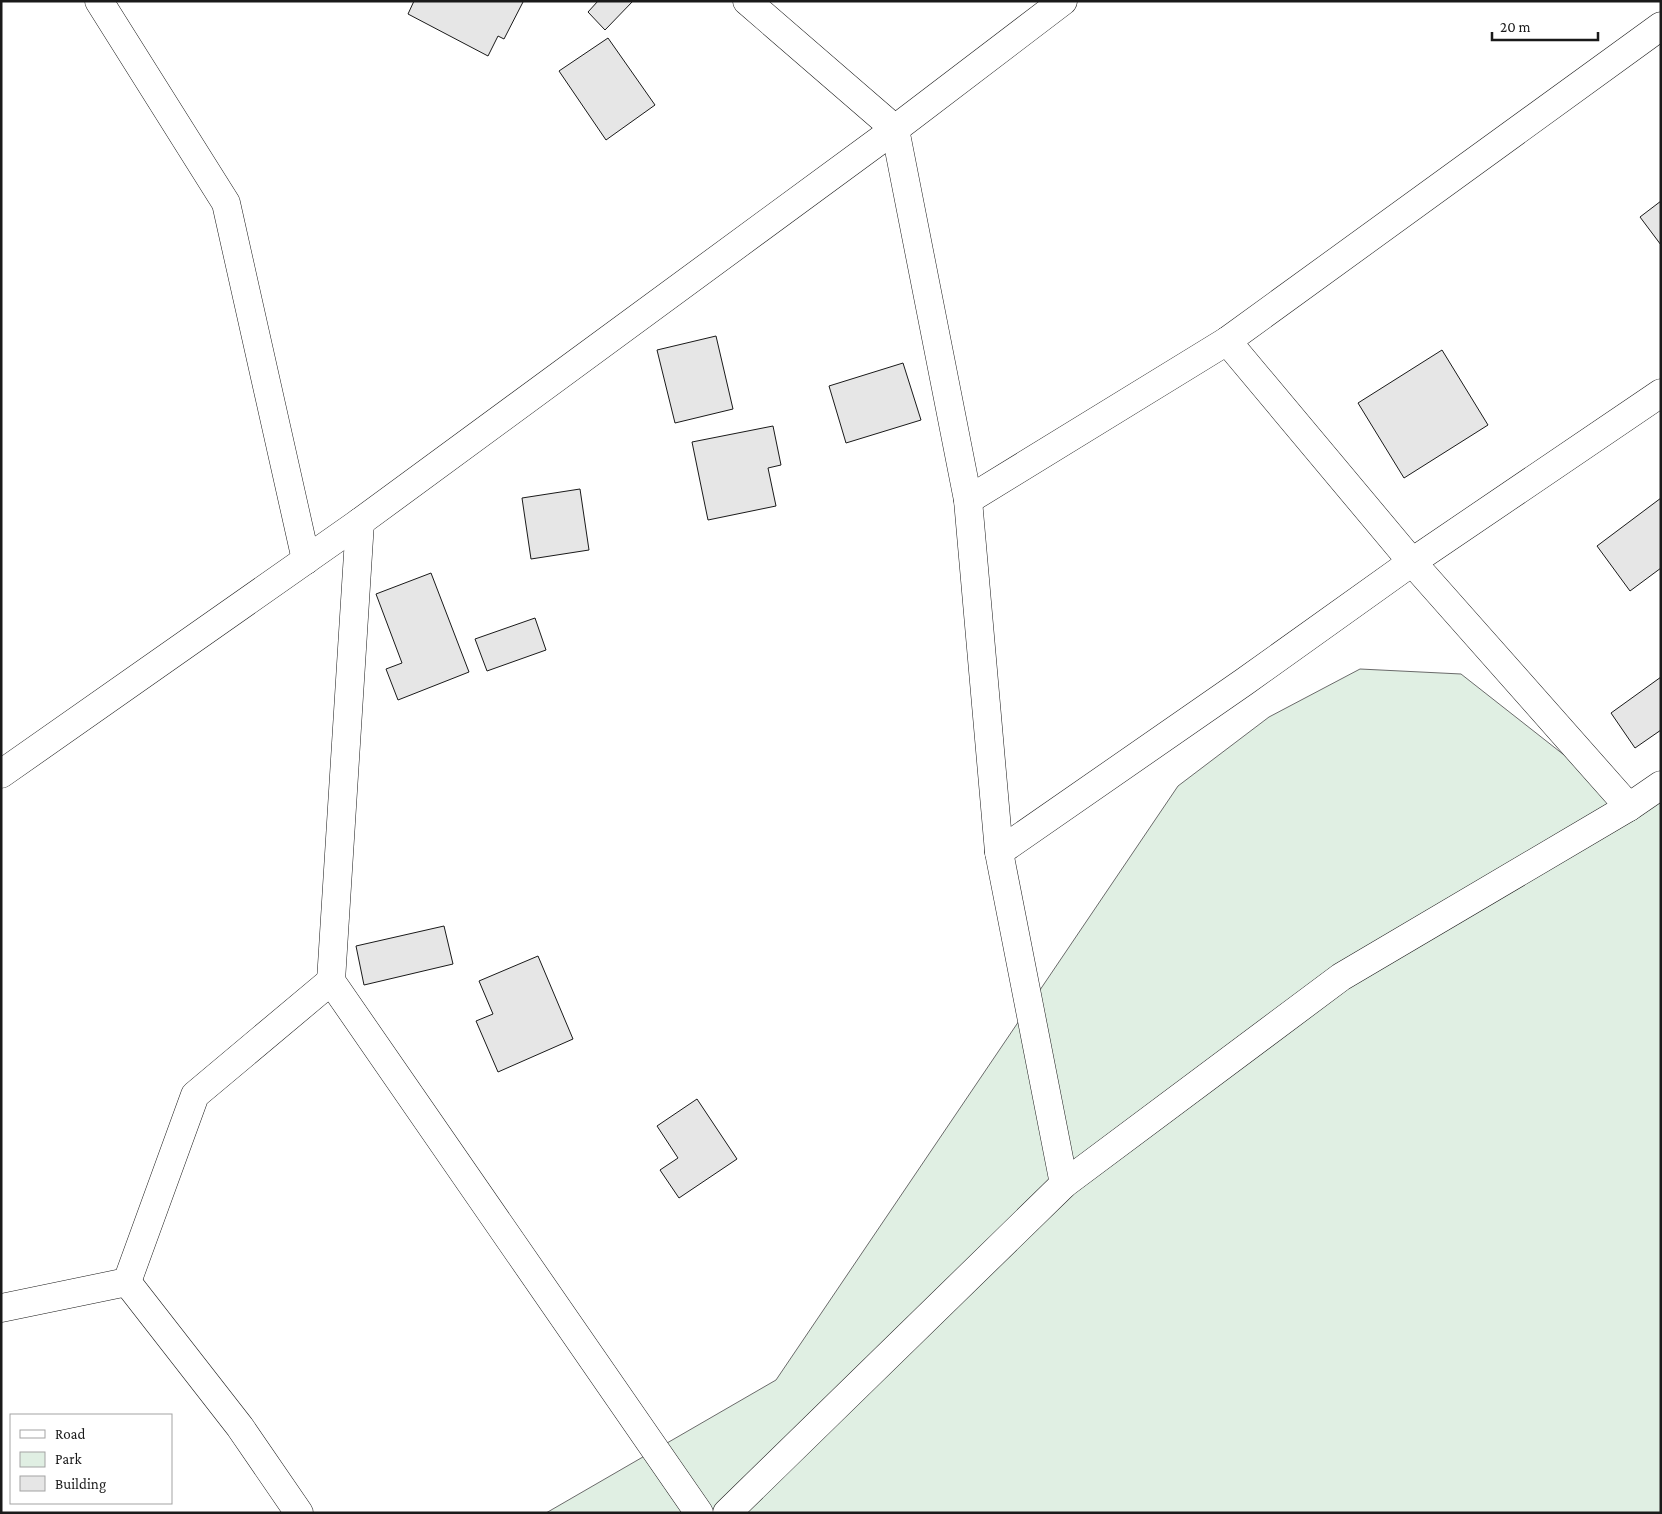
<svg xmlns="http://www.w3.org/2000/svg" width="1662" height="1514" font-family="'Crimson Pro',serif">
<rect width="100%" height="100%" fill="#fff"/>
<polygon fill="#e0efe3" stroke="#6a6a6a" points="1360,669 1461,674 1629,806 1661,789 1661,1513 546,1513 776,1380 1178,786 1269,717"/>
<g fill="#e6e6e6" stroke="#1a1a1a">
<polygon points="414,1 522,1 523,2 504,39 498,36 488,56 408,14"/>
<polygon points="598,1 633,1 605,30 588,12"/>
<polygon points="608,38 655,105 606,140 559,71"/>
<polygon points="1661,201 1661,245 1640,217"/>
<polygon points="716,336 733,409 675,423 657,350"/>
<polygon points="1442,350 1488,425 1404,478 1358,403"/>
<polygon points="903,363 921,420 846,443 829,386"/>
<polygon points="773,426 781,465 768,468 776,506 708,520 692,442"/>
<polygon points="580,489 589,550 531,559 522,498"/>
<polygon points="1661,498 1661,568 1630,591 1597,546"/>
<polygon points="431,573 469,672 398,700 386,669 402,663 376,594"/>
<polygon points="535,618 546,650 487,671 475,639"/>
<polygon points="1661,677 1661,730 1635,748 1611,713"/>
<polygon points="444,926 453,964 364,985 356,946"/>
<polygon points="538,956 573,1039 498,1072 476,1021 493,1014 479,981"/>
<polygon points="697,1099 737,1159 679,1198 660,1170 678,1158 657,1126"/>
</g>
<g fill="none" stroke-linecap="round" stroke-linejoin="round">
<defs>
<g id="minor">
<polyline points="99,1 226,203 306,560"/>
<polyline points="747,1 895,129 968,500 999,852 1064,1184"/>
<polyline points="1227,341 1412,562 1629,807"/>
<polyline points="968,500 1227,341 1661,26"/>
<polyline points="360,522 331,981 699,1513"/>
<polyline points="1,774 360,522 895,129 1063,1"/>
<polyline points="999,852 1244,682 1412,562 1661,393"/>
<polyline points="127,1282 195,1095 331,981"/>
<polyline points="127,1282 240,1427 299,1513"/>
<polyline points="1,1308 127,1282"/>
<polyline points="727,1513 1064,1184 1341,977 1629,807 1661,785"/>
</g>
</defs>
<use href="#minor" stroke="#1a1a1a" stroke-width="29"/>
<use href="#minor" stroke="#fff" stroke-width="28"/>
</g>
<rect width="1662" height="1514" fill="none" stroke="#1a1a1a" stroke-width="5"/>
<rect x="10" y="1414" width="162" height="90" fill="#ffffff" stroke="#a3a3a3"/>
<rect x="20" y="1430" width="25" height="8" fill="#ffffff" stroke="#a3a3a3"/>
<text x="55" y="1439" font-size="15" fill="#1a1a1a">Road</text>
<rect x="20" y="1452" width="25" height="15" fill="#e0efe3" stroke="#a3a3a3"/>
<text x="55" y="1464" font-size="15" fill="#1a1a1a">Park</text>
<rect x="20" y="1476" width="25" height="15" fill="#e6e6e6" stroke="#a3a3a3"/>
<text x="55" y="1489" font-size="15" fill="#1a1a1a">Building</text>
<path d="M1492 32v8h106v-8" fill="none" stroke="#1a1a1a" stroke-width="2.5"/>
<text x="1500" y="32" font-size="15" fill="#1a1a1a" stroke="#ffffff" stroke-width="4" paint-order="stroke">20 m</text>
</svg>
